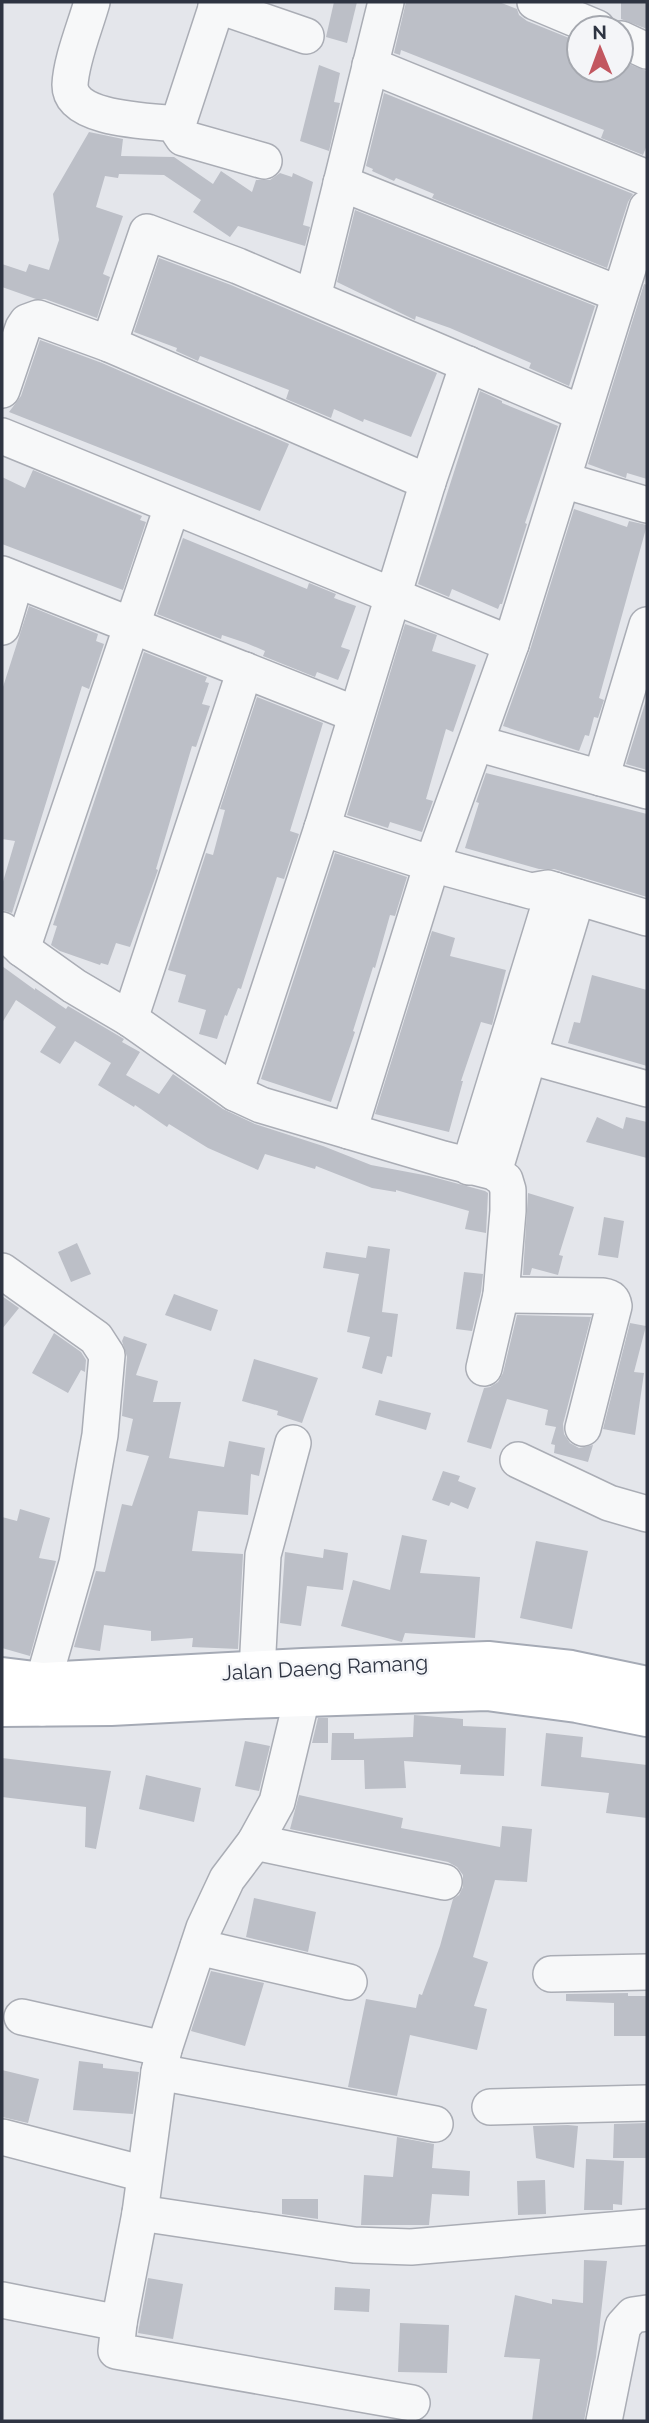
<svg xmlns="http://www.w3.org/2000/svg" width="649" height="2423" font-family="Raleway,sans-serif">
<rect width="100%" height="100%" fill="#e4e6eb"/>
<g fill="#bcbfc7">
<polygon points="334,2 357,2 347,43 326,37"/>
<polygon points="406,2 499,2 517,9 519,15 527,21 579,42 579,70 621,70 621,61 647,71 647,145 643,155 601,138 604,130 401,50 400,55 394,53"/>
<polygon points="621,2 647,2 647,29 621,19"/>
<polygon points="319,65 340,73 334,102 340,103 329,151 300,141"/>
<polygon points="384,93 633,194 628,202 607,268 432,198 434,194 396,178 394,181 372,171 373,169 366,166"/>
<polygon points="89,132 123,139 121,156 174,157 213,184 221,171 252,192 256,180 270,180 280,173 292,177 293,173 313,182 303,225 310,227 305,246 238,226 230,237 193,212 201,200 164,175 119,174 118,178 105,176 96,207 123,216 103,274 110,277 97,318 45,299 36,299 2,287 2,264 26,272 29,264 49,270 59,240 53,194"/>
<polygon points="355,210 595,306 569,386 529,368 531,363 450,328 416,316 415,320 337,282"/>
<polygon points="159,258 231,285 437,373 411,437 364,419 363,422 334,409 331,418 286,399 289,390 203,357 200,356 198,361 176,351 177,348 134,332"/>
<polygon points="644,284 647,285 647,479 627,473 626,478 588,464"/>
<polygon points="40,340 102,363 289,444 260,511 9,412 21,396"/>
<polygon points="480,391 502,401 502,403 558,426 525,523 527,524 502,604 500,604 498,609 452,589 449,597 418,584"/>
<polygon points="33,470 142,516 140,520 146,522 123,590 2,544 2,477 25,488"/>
<polygon points="574,509 627,527 629,521 647,525 599,698 604,700 598,718 594,717 589,736 585,735 579,751 503,726 530,650"/>
<polygon points="183,538 307,589 309,583 336,594 334,598 356,606 341,647 350,650 338,680 317,672 315,677 263,656 265,651 246,643 222,635 221,639 157,614"/>
<polygon points="29,606 98,634 96,641 104,644 89,689 82,686 12,913 2,910 2,885 15,841 2,839 2,690"/>
<polygon points="405,624 437,635 432,651 476,665 453,732 446,729 426,799 433,801 422,832 390,822 388,828 347,815"/>
<polygon points="144,652 207,677 205,682 209,683 202,704 210,706 196,747 192,746 156,869 158,870 130,947 116,943 108,965 101,963 100,965 60,951 51,945 57,926 53,925"/>
<polygon points="257,697 323,723 290,831 299,834 284,879 277,877 241,989 238,988 227,1016 225,1015 217,1039 199,1034 206,1010 178,1002 186,975 168,970 206,853 213,855 225,810 220,809"/>
<polygon points="646,700 647,700 647,770 626,764"/>
<polygon points="486,773 647,814 647,897 554,869 539,869 465,848 479,803 476,802"/>
<polygon points="335,853 407,877 395,916 390,915 375,968 373,967 353,1031 355,1032 331,1102 261,1079"/>
<polygon points="432,931 455,938 450,956 506,970 492,1025 481,1022 461,1081 463,1081 449,1132 375,1114"/>
<polygon points="2,966 35,990 35,988 66,1009 68,1006 119,1036 124,1039 122,1042 140,1052 126,1075 159,1094 173,1074 223,1109 255,1124 323,1146 371,1165 429,1176 485,1191 488,1193 486,1233 465,1229 469,1211 396,1190 396,1192 372,1188 316,1166 315,1169 265,1154 258,1170 208,1148 169,1124 167,1127 135,1105 134,1107 98,1085 111,1063 75,1041 60,1064 40,1052 56,1027 16,1000 2,1023"/>
<polygon points="592,975 647,990 647,1066 568,1043 574,1022 580,1023"/>
<polygon points="597,1117 623,1129 626,1117 647,1122 647,1158 586,1142"/>
<polygon points="528,1193 574,1207 559,1255 563,1256 558,1275 532,1268 530,1275 523,1275"/>
<polygon points="604,1217 624,1221 618,1258 598,1255"/>
<polygon points="77,1243 91,1274 71,1282 58,1252"/>
<polygon points="368,1246 390,1249 382,1312 398,1314 392,1357 387,1356 382,1374 362,1368 370,1337 347,1332 359,1274 323,1268 326,1252 366,1258"/>
<polygon points="464,1272 483,1274 481,1292 472,1331 456,1329"/>
<polygon points="174,1294 218,1310 211,1331 165,1315"/>
<polygon points="2,1296 19,1308 2,1329"/>
<polygon points="517,1315 591,1317 563,1424 564,1434 570,1443 579,1448 593,1445 588,1462 554,1453 555,1445 551,1444 556,1427 545,1425 548,1410 507,1399 491,1449 467,1442 484,1388 490,1387 498,1382 503,1373"/>
<polygon points="630,1323 646,1326 634,1372 644,1373 635,1435 603,1429"/>
<polygon points="54,1333 81,1352 86,1360 85,1372 81,1370 68,1393 32,1373"/>
<polygon points="124,1336 147,1344 136,1375 158,1381 153,1402 181,1402 169,1458 224,1467 229,1441 265,1448 259,1476 251,1474 248,1515 198,1511 192,1551 243,1554 238,1649 192,1647 193,1638 151,1641 151,1631 104,1625 100,1651 74,1647 96,1571 105,1572 122,1504 132,1506 149,1456 126,1451 133,1419 122,1416 127,1357 122,1341"/>
<polygon points="254,1359 318,1378 302,1423 277,1415 278,1411 242,1401"/>
<polygon points="379,1400 431,1413 426,1430 375,1415"/>
<polygon points="443,1471 460,1476 458,1481 476,1488 468,1509 451,1502 449,1506 432,1500"/>
<polygon points="20,1509 50,1518 39,1558 56,1561 30,1656 2,1648 2,1517 17,1521"/>
<polygon points="402,1535 427,1540 420,1573 480,1577 475,1638 405,1633 402,1642 341,1626 353,1580 390,1590"/>
<polygon points="536,1541 588,1551 572,1629 520,1618"/>
<polygon points="324,1549 348,1553 343,1590 307,1586 301,1626 280,1623 285,1552 323,1558"/>
<polygon points="414,1715 463,1719 463,1726 506,1728 504,1776 460,1774 461,1765 404,1761 406,1788 365,1789 364,1760 331,1760 332,1733 354,1733 354,1739 413,1737"/>
<polygon points="318,1718 328,1718 328,1743 312,1743"/>
<polygon points="546,1733 583,1737 581,1757 647,1765 647,1818 606,1813 609,1793 541,1786"/>
<polygon points="245,1741 270,1746 259,1791 235,1786"/>
<polygon points="2,1758 111,1771 96,1849 85,1847 86,1807 2,1797"/>
<polygon points="146,1775 201,1788 194,1822 139,1809"/>
<polygon points="299,1795 403,1818 401,1828 500,1847 502,1826 532,1829 527,1882 495,1880 473,1957 488,1962 474,2006 487,2009 477,2050 410,2035 397,2096 348,2087 366,1999 416,2008 419,1994 422,1995 440,1946 453,1899 459,1895 463,1887 463,1875 457,1867 448,1862 290,1829"/>
<polygon points="254,1898 316,1912 308,1952 246,1937"/>
<polygon points="211,1971 264,1983 245,2046 191,2031"/>
<polygon points="628,1993 628,1996 647,1996 647,2036 614,2036 614,2003 566,2001 566,1994"/>
<polygon points="79,2061 103,2064 103,2068 139,2072 133,2114 73,2110"/>
<polygon points="2,2070 39,2079 28,2123 2,2117"/>
<polygon points="647,2123 647,2158 613,2158 614,2124"/>
<polygon points="568,2125 578,2126 574,2168 536,2158 533,2126"/>
<polygon points="397,2137 434,2144 432,2168 470,2171 469,2196 432,2194 429,2225 361,2225 364,2175 393,2177"/>
<polygon points="586,2159 624,2161 622,2205 613,2204 613,2210 584,2210"/>
<polygon points="545,2180 546,2214 518,2215 517,2181"/>
<polygon points="282,2199 318,2199 318,2219 282,2214"/>
<polygon points="584,2260 607,2261 596,2357 584,2421 532,2421 540,2359 504,2357 515,2295 552,2304 552,2299 583,2303"/>
<polygon points="148,2278 183,2284 173,2339 138,2333"/>
<polygon points="335,2287 370,2289 369,2312 334,2310"/>
<polygon points="400,2323 449,2325 447,2373 398,2372"/>
</g>
<g fill="none" stroke-linecap="round" stroke-linejoin="round">
<defs>
<g id="minor">
<path d="M92,2c-7,25 -21,58 -22,83 0,36 83,36 108,39"/>
<polyline points="218,2 178,124 179,132 183,138 264,161"/>
<polyline points="535,2 597,28"/>
<polyline points="216,5 306,36"/>
<polyline points="621,39 647,51"/>
<polyline points="370,65 647,178"/>
<polyline points="341,183 619,294"/>
<polyline points="647,208 511,644 432,864 531,891 548,888 554,890 647,918"/>
<polyline points="313,297 386,2"/>
<polyline points="109,344 147,232 238,266 582,413"/>
<polyline points="2,390 23,328 27,322 38,318 109,344 428,482"/>
<polyline points="2,436 511,644"/>
<polyline points="563,480 647,505"/>
<polyline points="2,574 355,714"/>
<polyline points="2,627 16,580"/>
<polyline points="476,743 647,791"/>
<polyline points="601,778 647,625"/>
<polyline points="322,828 432,864 349,1131"/>
<polyline points="2,930 22,949 74,986 130,1019 235,1093 261,1105 443,1159 494,1172 505,1180 508,1190 508,1211 501,1295 484,1368"/>
<polyline points="22,949 172,507"/>
<polyline points="130,1019 245,670"/>
<polyline points="529,1056 647,1089"/>
<polyline points="235,1093 322,828 428,482 468,364"/>
<polyline points="469,1167 554,890"/>
<polyline points="494,1172 577,897"/>
<polyline points="2,1271 96,1338 107,1355 100,1435 77,1563 43,1682 42,1708"/>
<path d="M501,1295l102,1c7,1 10,3 11,10l-31,122"/>
<polyline points="518,1460 609,1503 647,1514"/>
<polyline points="257,1671 263,1555 293,1443"/>
<polyline points="303,1671 302,1698 277,1802 255,1842 227,1879 204,1928 164,2049 159,2072 140,2213 119,2323 116,2351 412,2403"/>
<polyline points="255,1842 444,1882"/>
<polyline points="198,1947 349,1982"/>
<polyline points="551,1974 647,1972"/>
<polyline points="22,2017 164,2049"/>
<polyline points="159,2072 435,2124"/>
<polyline points="490,2107 647,2103"/>
<polyline points="2,2137 144,2174"/>
<polyline points="140,2213 354,2245 411,2247 647,2227"/>
<polyline points="2,2300 119,2323"/>
<polyline points="604,2421 623,2326 633,2315 647,2313"/>
</g>
<g id="major">
<polyline points="2,1677 43,1682 303,1668 488,1661 571,1670 647,1686"/>
<polyline points="2,1707 111,1706 245,1699 487,1691 577,1703 647,1717"/>
</g>
</defs>
<use href="#minor" stroke="#aaadb5" stroke-width="38"/>
<use href="#major" stroke="#a5aab5" stroke-width="42"/>
<use href="#minor" stroke="#f7f8f9" stroke-width="35"/>
<use href="#major" stroke="#fff" stroke-width="38"/>
</g>
<g text-anchor="middle" stroke-width="5" stroke-linejoin="round" paint-order="stroke">
<g font-size="21" fill="#2e3442" stroke="#f4f5f8">
<text transform="translate(325 1668) rotate(-3)" y="7">Jalan Daeng Ramang</text>
</g>
</g>
<rect width="649" height="2423" fill="none" stroke="#2e3442" stroke-width="7"/>
<g transform="translate(600 49) rotate(359)"><circle r="33" fill="#f4f5f8" stroke="#a5a8af" stroke-width="2"/>
<path d="M0-5L12 26L0 18L-12 26Z" fill="#c25760"/>
<text y="-10" font-size="19" font-weight="bold" text-anchor="middle" fill="#2e3442">N</text>
</g>
</svg>
